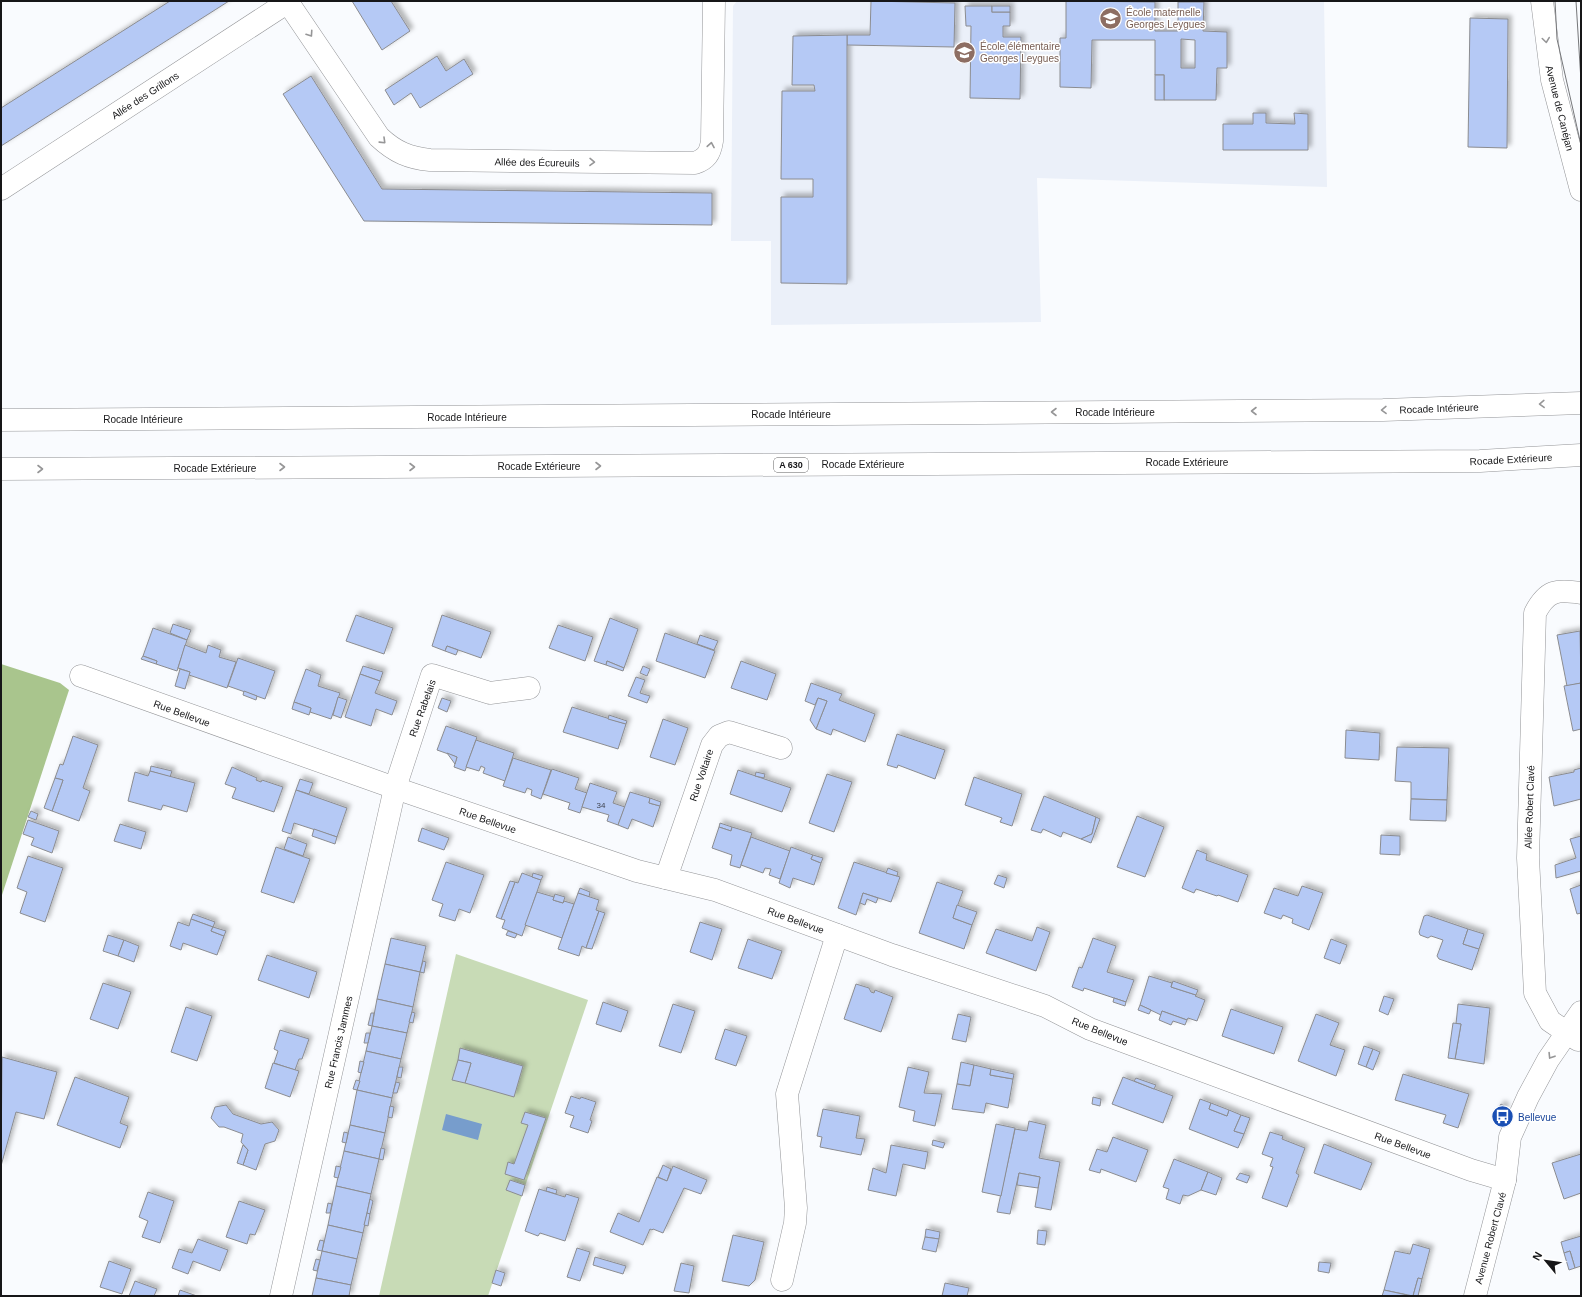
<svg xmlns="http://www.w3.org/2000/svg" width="1582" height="1297" font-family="Arial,sans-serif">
<defs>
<filter id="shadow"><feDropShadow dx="3.5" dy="-3.5" stdDeviation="2" flood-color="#0004"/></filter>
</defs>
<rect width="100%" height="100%" fill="#f9fbfe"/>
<polygon fill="#ebf0f9" points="737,1 1324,1 1327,187 1037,178 1041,322 771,325 771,241 731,241 733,6"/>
<polygon fill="#c8dbb6" points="456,954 588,1000 488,1296 379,1296"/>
<polygon fill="#a9c58d" points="1,664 60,683 69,690 1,898"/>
<polygon fill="#779dcc" points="446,1114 482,1124 478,1140 442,1130"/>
<g fill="#b5c9f5" stroke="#8b8c90" fill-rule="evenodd" filter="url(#shadow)">
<polygon points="170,1 229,1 1,146 1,108"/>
<polygon points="352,1 391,1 410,31 382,50"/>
<polygon points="871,1 955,3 954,47 847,45 847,35 870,35"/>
<path d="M1066,1l89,1v29h23v-29h26l-1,29 24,1v36h-10l-1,32h-52v-25h-9v-35h-63l-1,48 -31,-1v-49h6zM1181,39l14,1v28h-14z"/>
<polygon points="965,6 992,6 992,12 1010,12 1010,26 1003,26 1003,37 1021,37 1020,99 970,98 971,26 966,26"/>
<rect x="992" y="6" width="18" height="6"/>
<polygon points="1470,18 1508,19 1507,148 1468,147"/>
<polygon points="847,35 847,284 781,283 781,197 813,197 813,179 781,179 782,91 815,91 814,85 792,85 793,36"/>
<polygon points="437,56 446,71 464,59 473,74 420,108 411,93 394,105 385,90"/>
<rect x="1155" y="75" width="9" height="25"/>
<polygon points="311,76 382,189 712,193 712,225 364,221 283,94"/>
<polygon points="1253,113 1266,113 1266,123 1295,124 1294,113 1308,114 1308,150 1223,150 1223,124 1253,124"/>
<polygon points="356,615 393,628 384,654 346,641"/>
<polygon points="442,615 491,632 481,658 447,646 445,651 432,646"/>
<polygon points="610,618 638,629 624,668 607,661 606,665 594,661"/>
<polygon points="173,624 191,630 187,640 170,633"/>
<polygon points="558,625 593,637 585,661 549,648"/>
<polygon points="153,628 187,640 177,671 156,664 157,661 143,656"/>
<polygon points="1580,631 1581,683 1567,686 1557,635"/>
<polygon points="665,633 715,651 705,678 656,661"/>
<polygon points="700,635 718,641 714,650 697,644"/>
<polygon points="185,645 206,653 208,645 221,650 219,657 236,662 227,688 189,675 190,672 178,668"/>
<polygon points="447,646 458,650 456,655 445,651"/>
<polygon points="143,656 157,661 156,664 141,659"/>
<polygon points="238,658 275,671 265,699 228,686"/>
<polygon points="607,661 624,668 623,671 606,665"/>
<polygon points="741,661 776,674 767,700 731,688"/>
<polygon points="363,666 383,672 380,681 360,674"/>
<polygon points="643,666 650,669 647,676 640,673"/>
<polygon points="180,669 190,672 185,689 175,686"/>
<polygon points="306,669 321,675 318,686 340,693 331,719 310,712 311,708 294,702"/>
<polygon points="360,674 380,681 375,693 397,701 392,715 376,709 371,726 345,717"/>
<polygon points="636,677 645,680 640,693 650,696 647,703 628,696"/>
<polygon points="811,683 842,694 839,700 875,714 865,742 833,729 831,735 816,729 827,701 818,698 815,705 805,701"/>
<polygon points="1581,683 1581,729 1573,731 1564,686"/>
<polygon points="244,691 257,696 256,700 243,695"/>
<polygon points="338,697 347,700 341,718 333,715"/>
<polygon points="442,698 451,701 447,712 438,708"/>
<polygon points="818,698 827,701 816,729 810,720"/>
<polygon points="294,702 311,708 309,715 292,709"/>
<polygon points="572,707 626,724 618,749 563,732"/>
<polygon points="609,715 627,721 626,724 608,719"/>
<polygon points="663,719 688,728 675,765 650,757"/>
<polygon points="446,726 477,737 465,771 454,767 457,757 437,750"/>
<polygon points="1346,730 1380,733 1379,760 1345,758"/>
<polygon points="897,734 945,750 935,779 898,765 897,768 887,765"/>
<polygon points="73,736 98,745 83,788 90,791 79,821 52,811 63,780 55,778 60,764 63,765"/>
<polygon points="476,740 514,753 505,781 483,773 485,768 481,766 479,771 466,767"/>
<polygon points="1397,747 1449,748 1447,800 1411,799 1411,782 1395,781"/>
<polygon points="447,753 457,757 455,764"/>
<polygon points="513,758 551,770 541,799 531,795 532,790 527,788 525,793 503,786"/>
<polygon points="151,766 172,771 170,777 150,771"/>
<polygon points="232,767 257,778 256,780 261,782 262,780 283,787 274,812 232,798 236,788 225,784"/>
<polygon points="1581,768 1581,799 1554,806 1549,777 1574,772 1574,770"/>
<polygon points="552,769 579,778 575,789 587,793 580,813 568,809 570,803 543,794"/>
<polygon points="738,770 791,788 782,812 730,794"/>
<polygon points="150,771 195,783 187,812 163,805 161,810 128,801 135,772 148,776"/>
<polygon points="756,772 765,774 764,778 755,776"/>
<polygon points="827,774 852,782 834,832 809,823"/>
<polygon points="974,777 1022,794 1012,826 1000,822 1002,818 965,805"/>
<polygon points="55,778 63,780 52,811 44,808"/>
<polygon points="300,779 313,783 309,794 296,790"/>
<polygon points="590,783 617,792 613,803 625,807 618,825 607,821 609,815 582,807"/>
<polygon points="296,790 347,808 337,837 294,823 291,834 282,831"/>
<polygon points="630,792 650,798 649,803 660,806 653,827 632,819 628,829 618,825"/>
<polygon points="1044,796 1096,817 1092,834 1081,839 1063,832 1061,837 1043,829 1041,833 1031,830"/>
<polygon points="650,798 661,802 660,806 649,803"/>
<polygon points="1411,799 1447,800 1446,821 1410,820"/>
<polygon points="31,811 38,814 36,820 28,817"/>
<polygon points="1137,816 1164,827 1145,877 1117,867"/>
<polygon points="1096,817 1100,819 1091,843 1081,839 1092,834"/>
<polygon points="28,820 59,831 52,853 31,845 34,838 23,834"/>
<polygon points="720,823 732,827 731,831 719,827"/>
<polygon points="120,824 146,832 141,849 114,841"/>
<polygon points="719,827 731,831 732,827 752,833 740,868 730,865 732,855 712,848"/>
<polygon points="422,828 449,838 444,850 418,841"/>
<polygon points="314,829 337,837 335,844 312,836"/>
<polygon points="1381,835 1400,836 1400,855 1380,854"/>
<polygon points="1581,836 1581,871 1556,878 1555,865 1576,858 1570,839"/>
<polygon points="288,837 307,844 303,856 284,849"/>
<polygon points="751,837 790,851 780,879 769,875 771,869 765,868 763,873 741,865"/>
<polygon points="276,847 310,859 294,903 261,892"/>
<polygon points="791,847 813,855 811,859 821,863 814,885 793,878 790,888 779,883"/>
<polygon points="1197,850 1207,854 1206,860 1248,875 1238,902 1218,895 1217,896 1196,889 1194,893 1182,888"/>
<polygon points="813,855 823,858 821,863 811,859"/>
<polygon points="28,856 63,868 45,922 20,913 27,892 17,888"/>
<polygon points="446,862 484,875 470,913 459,909 455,921 439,916 443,904 432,900"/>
<polygon points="854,862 900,877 891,902 863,893 856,915 838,908"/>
<polygon points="888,868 898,872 897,876 886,873"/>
<polygon points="522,873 541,880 522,936 502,928 505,920 501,919 515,882 518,883"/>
<polygon points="533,873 543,876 541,880 532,877"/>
<polygon points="998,875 1007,878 1004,888 994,884"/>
<polygon points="510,881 515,882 501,919 496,917"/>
<polygon points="937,882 963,891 953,918 972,925 964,949 919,933"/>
<polygon points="1581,885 1581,913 1577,914 1570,889"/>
<polygon points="1302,886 1323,893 1309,930 1292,923 1293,919 1283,915 1281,919 1264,913 1274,888 1298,896"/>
<polygon points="580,888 590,892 589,897 578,893"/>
<polygon points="537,892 554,897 553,900 563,903 564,901 574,904 562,938 525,925"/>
<polygon points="578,893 599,900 596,910 599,911 586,948 582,946 579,956 558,949"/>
<polygon points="863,893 878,898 876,903 867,899 865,905 860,903"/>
<polygon points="555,894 565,897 563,903 553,900"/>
<polygon points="957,905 977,912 972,925 953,918"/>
<polygon points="599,911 605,913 592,949 586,948"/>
<polygon points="193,914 215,922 213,927 191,919"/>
<polygon points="1427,915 1468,929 1463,944 1479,949 1472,970 1439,959 1437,956 1443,940 1431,936 1428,938 1420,935 1419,932 1424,916"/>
<polygon points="191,919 213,927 211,931 224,936 217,955 183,943 181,950 170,946 178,922 189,926"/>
<polygon points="700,922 722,929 712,960 690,952"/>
<polygon points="213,927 226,931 224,936 211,931"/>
<polygon points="1037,927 1050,932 1036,971 986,953 996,929 1032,941"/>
<polygon points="1468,929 1484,934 1479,949 1463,944"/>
<polygon points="508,931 517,934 515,938 506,935"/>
<polygon points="108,935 124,940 118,956 103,951"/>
<polygon points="391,938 426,946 420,972 385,964"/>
<polygon points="1093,938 1116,946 1107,972 1134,980 1126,1002 1084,988 1083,991 1072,987 1079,967 1082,968"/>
<polygon points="748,939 782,951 772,979 738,968"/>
<polygon points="1331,939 1347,945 1340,964 1324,958"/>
<polygon points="124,940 139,946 134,962 118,956"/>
<polygon points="267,955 317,972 309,998 258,980"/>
<polygon points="423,961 426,962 424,973 420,972"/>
<polygon points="385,964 420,972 413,1007 377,999"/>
<polygon points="1149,976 1172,983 1171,987 1196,995 1195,996 1205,1000 1197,1021 1188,1018 1187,1020 1162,1011 1161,1015 1140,1005"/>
<polygon points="1173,981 1198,990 1196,995 1171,987"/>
<polygon points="103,983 131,992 118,1029 90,1019"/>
<polygon points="856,984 869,988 871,992 874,993 875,990 893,997 881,1032 844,1019"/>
<polygon points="1384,996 1394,999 1388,1015 1379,1011"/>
<polygon points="1114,998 1126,1002 1125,1006 1113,1002"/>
<polygon points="377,999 413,1007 407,1033 372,1026"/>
<polygon points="603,1002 628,1011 621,1032 596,1024"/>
<polygon points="673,1004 695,1011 681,1053 659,1046"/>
<polygon points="1458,1004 1490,1008 1484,1064 1455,1059 1461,1024 1456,1024"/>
<polygon points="1140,1005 1151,1010 1149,1014 1138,1010"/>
<polygon points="186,1007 212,1016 197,1061 171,1052"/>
<polygon points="1231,1009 1283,1027 1274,1054 1222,1036"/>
<polygon points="1162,1011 1187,1020 1185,1025 1173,1021 1171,1025 1159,1020"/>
<polygon points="412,1012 415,1013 413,1023 409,1022"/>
<polygon points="371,1013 374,1013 372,1026 368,1025"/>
<polygon points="958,1014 971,1017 966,1042 952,1039"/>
<polygon points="1316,1014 1339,1023 1330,1045 1345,1050 1336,1076 1298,1061"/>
<polygon points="1453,1023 1461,1024 1455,1059 1448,1058"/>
<polygon points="372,1026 407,1033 401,1059 366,1051"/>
<polygon points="725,1029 747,1036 736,1066 715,1059"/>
<polygon points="280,1030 309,1039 302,1059 299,1059 295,1070 274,1063 278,1051 274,1049"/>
<polygon points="366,1033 370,1033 368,1043 364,1043"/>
<polygon points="1364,1046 1373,1049 1366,1067 1358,1064"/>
<polygon points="460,1048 523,1066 514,1097 465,1083 471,1063 458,1060"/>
<polygon points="1373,1049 1380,1052 1373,1070 1366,1067"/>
<polygon points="366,1051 401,1059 392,1098 357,1090"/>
<polygon points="2,1057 57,1072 44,1119 16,1112 1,1166"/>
<polygon points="458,1060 471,1063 465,1083 452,1080"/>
<polygon points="360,1061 364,1062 361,1073 358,1072"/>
<polygon points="961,1062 974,1065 970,1086 957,1084"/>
<polygon points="273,1063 299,1071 290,1097 265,1088"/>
<polygon points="974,1065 991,1069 990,1075 1013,1079 1008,1108 986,1103 984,1113 952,1109 957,1084 970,1086"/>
<polygon points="399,1067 403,1067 401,1078 397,1077"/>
<polygon points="908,1067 929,1072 924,1093 942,1094 935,1126 913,1121 915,1111 899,1107"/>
<polygon points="991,1069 1014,1074 1013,1079 990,1075"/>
<polygon points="1403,1074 1469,1094 1458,1128 1443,1123 1446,1115 1395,1100"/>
<polygon points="75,1077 129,1097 120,1123 128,1126 120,1148 57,1125"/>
<polygon points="1123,1077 1173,1096 1163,1123 1112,1104"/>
<polygon points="1136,1078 1156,1085 1154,1089 1134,1081"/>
<polygon points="356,1080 360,1081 357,1090 353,1089"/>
<polygon points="396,1082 400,1083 397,1093 393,1093"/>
<polygon points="357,1090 392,1098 385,1133 350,1125"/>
<polygon points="571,1096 580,1099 581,1097 596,1102 590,1120 592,1121 588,1133 570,1127 574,1116 565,1113"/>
<polygon points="1093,1097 1101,1099 1100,1106 1092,1104"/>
<polygon points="1200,1099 1211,1103 1209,1109 1227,1116 1229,1110 1241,1115 1234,1131 1244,1134 1238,1148 1189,1129"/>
<polygon points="1211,1103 1229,1110 1227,1116 1209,1109"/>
<polygon points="1501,1104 1506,1107 1499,1119 1494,1116"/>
<polygon points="226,1105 233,1114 261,1124 272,1122 279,1130 275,1141 265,1144 256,1170 243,1165 248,1150 241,1142 243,1134 224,1127 219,1127 211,1118 215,1107"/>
<polygon points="390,1106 394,1107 392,1118 388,1117"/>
<polygon points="823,1109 860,1116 856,1138 865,1139 861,1155 820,1147 822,1137 817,1136"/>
<polygon points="525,1112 546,1118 524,1180 505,1174 508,1162 514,1164 528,1125 521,1123"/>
<polygon points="1241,1115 1250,1118 1244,1134 1234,1131"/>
<polygon points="1029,1121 1046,1125 1039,1158 1060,1162 1051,1210 1035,1207 1040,1177 1019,1173 1010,1214 997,1212 1015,1129 1027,1131"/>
<polygon points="996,1124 1015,1128 1001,1196 982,1192"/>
<polygon points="350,1125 385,1133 379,1159 344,1151"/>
<polygon points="344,1132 348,1133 346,1143 342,1142"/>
<polygon points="1270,1132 1283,1136 1282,1139 1305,1148 1296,1173 1299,1175 1287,1207 1262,1198 1273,1167 1270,1166 1273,1158 1262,1154"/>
<polygon points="1113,1137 1148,1150 1136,1182 1101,1169 1100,1173 1089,1170 1097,1149 1107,1152"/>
<polygon points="933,1140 945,1143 943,1148 932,1145"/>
<polygon points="1324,1144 1372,1163 1361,1190 1314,1173"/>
<polygon points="243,1145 248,1150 243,1165 237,1163"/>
<polygon points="891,1145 928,1152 925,1169 903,1164 896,1196 868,1190 873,1168 886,1173"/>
<polygon points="381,1148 385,1149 383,1160 379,1159"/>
<polygon points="344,1151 379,1159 371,1194 336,1186"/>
<polygon points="1581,1154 1581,1193 1564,1199 1552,1163"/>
<polygon points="1174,1159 1208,1172 1201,1190 1188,1196 1183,1195 1180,1204 1166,1199 1169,1189 1163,1187"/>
<polygon points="663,1165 671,1169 667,1181 658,1177"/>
<polygon points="336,1166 341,1167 338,1178 334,1177"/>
<polygon points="673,1166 707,1180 701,1194 684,1188 663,1233 653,1229 652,1230 650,1229 643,1245 610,1232 618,1213 639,1222 657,1177 667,1181"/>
<polygon points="1208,1172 1222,1178 1216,1195 1201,1190"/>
<polygon points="1019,1173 1040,1177 1038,1188 1017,1185"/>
<polygon points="1240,1173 1250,1176 1247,1183 1236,1179"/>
<polygon points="510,1180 525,1185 522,1196 506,1190"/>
<polygon points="336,1186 371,1194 363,1233 328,1225"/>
<polygon points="547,1187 557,1190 556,1194 546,1191"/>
<polygon points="539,1189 565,1197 566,1194 579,1198 565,1241 540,1233 538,1236 525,1231"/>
<polygon points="148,1192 174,1201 160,1243 142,1237 148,1221 139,1217"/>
<polygon points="370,1199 373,1201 370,1214 367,1213"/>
<polygon points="239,1201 265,1210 255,1235 250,1234 247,1244 226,1237"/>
<polygon points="328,1203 332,1204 330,1213 326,1213"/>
<polygon points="367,1213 370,1214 368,1226 364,1225"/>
<polygon points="328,1225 363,1233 357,1259 322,1251"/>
<polygon points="926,1229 940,1232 939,1239 925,1237"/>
<polygon points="1038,1230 1047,1231 1045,1245 1037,1244"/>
<polygon points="733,1235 764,1242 755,1280 749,1286 722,1281"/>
<polygon points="1581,1236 1581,1266 1575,1268 1570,1251 1564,1253 1561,1242"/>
<polygon points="925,1237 939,1239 936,1252 922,1249"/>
<polygon points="198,1239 228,1250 220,1271 193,1261 188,1274 172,1268 179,1249 192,1253"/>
<polygon points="320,1240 324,1241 322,1251 317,1250"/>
<polygon points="1413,1244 1430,1249 1422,1279 1418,1278 1413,1296 1384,1290 1395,1251 1410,1254"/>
<polygon points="577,1248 590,1252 580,1281 567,1277"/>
<polygon points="322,1251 357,1259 351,1285 316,1278"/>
<polygon points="1570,1251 1575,1268 1569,1270 1564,1253"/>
<polygon points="595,1257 626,1266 623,1274 593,1265"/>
<polygon points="316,1259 320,1260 317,1271 313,1270"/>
<polygon points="109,1261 131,1269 122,1294 100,1287"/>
<polygon points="1319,1262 1331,1263 1329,1273 1318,1271"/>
<polygon points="681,1263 694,1266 689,1293 674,1291"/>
<polygon points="496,1270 505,1273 501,1286 492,1283"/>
<polygon points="316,1278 351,1285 349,1296 312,1296"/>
<polygon points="1418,1278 1422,1279 1418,1296 1413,1296"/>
<polygon points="135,1281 157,1289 154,1296 129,1296"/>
<polygon points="945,1283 969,1288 967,1296 942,1296"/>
<polygon points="180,1290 197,1296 178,1296"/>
<polygon points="1384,1290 1407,1295 1407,1296 1382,1296"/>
</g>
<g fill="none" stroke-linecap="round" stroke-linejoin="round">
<defs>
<g id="minor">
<path d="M287,1l92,136c16,15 30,21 51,23l265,3c11,-4 15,-9 17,-22l2,-140"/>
<polyline points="1,189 288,2"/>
<polyline points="81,676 395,788 637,871 715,890 892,955 1045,1006 1090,1029 1471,1170 1505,1180"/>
<polyline points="666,878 712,745 719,736 729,732 781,748"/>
<path d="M1578,1040l-28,-19 -15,-28 -7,-135 7,-245c12,-23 22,-24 46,-20"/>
<polyline points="782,1280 795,1223 796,1208 787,1094 837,935"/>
<polyline points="281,1296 395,788 432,675 490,693 529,688"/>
<polyline points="1475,1296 1505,1180 1510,1137 1528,1097 1548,1060 1581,1012"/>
</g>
<polyline id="major" points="1542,1 1552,80 1581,190"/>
<g id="highway">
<polyline points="1,420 1383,410 1581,403"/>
<polyline points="1,469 1480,461 1581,455"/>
</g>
</defs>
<use href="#minor" stroke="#949598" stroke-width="23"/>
<use href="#major" stroke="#949598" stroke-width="23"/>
<use href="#highway" stroke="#949598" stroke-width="23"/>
<use href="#minor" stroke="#fff" stroke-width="22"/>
<use href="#major" stroke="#fff" stroke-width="22"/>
<use href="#highway" stroke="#fff" stroke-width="22"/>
<g stroke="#757679" stroke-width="1">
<polyline points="1555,1 1557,39 1581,145"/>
<polyline points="1576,1 1581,81"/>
</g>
</g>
<defs><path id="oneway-chevron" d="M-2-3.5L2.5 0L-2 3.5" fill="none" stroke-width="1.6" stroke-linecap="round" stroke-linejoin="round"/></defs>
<g stroke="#969697">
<use href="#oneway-chevron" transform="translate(310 34) rotate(56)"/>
<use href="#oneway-chevron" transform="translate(1546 40) rotate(82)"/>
<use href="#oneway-chevron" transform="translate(383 141) rotate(44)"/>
<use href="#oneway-chevron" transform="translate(711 145) rotate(-80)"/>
<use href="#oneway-chevron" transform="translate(592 162) rotate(1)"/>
<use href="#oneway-chevron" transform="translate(1542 404) rotate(178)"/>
<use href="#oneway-chevron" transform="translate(1384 410) rotate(179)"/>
<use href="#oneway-chevron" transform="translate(1254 411) rotate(180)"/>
<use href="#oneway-chevron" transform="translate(1054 412) rotate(180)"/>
<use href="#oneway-chevron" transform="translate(598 466)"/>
<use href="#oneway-chevron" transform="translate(282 467)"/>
<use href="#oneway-chevron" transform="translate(412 467)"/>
<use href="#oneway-chevron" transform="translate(40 469)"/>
<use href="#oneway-chevron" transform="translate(1551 1056) rotate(122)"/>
</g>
<defs>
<symbol id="school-disc" viewBox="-11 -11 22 22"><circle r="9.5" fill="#8d6e63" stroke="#fff"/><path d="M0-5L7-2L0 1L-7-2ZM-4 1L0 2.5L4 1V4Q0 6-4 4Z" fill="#fff"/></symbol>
<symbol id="bus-disc" viewBox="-11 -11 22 22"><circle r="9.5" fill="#1a4fb4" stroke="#fff"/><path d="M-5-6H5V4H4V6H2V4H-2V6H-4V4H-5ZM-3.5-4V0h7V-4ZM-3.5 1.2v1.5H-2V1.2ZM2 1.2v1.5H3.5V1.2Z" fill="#fff"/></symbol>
</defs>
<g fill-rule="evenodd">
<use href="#school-disc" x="1098" y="6" width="25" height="25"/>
<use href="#school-disc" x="952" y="40" width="25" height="25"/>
<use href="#bus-disc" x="1490" y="1104" width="25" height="25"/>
</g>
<g text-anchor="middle" stroke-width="3" stroke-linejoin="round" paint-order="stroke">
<g font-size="8" fill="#3e434f">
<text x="601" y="808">34</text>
</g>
<rect fill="#fff" stroke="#5c5c5d" stroke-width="1" x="774" y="458" width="34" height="14" rx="3"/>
<g font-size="9" font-weight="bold" fill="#161618">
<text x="791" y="468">A 630</text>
</g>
<g font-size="10" fill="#785e54" stroke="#fff" text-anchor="start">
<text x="1126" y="16">École maternelle<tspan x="1126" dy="12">Georges Leygues</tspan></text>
<text x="980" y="50">École élémentaire<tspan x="980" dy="12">Georges Leygues</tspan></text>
</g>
<g font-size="10" fill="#161618" stroke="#fff">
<text transform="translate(145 95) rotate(-33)" y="4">Allée des Grillons</text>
<text transform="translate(1560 108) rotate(76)" y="4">Avenue de Canéjan</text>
<text transform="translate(537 162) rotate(1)" y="4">Allée des Écureuils</text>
<text transform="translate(1439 408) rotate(-2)" y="4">Rocade Intérieure</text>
<text x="1115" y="416">Rocade Intérieure</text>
<text x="791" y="418">Rocade Intérieure</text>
<text x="467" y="421">Rocade Intérieure</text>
<text x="143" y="423">Rocade Intérieure</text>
<text transform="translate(1511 459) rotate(-3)" y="4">Rocade Extérieure</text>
<text x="1187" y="466">Rocade Extérieure</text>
<text x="863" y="468">Rocade Extérieure</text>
<text x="539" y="470">Rocade Extérieure</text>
<text x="215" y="472">Rocade Extérieure</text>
<text transform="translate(422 708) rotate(-70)" y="4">Rue Rabelais</text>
<text transform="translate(182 713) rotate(20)" y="4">Rue Bellevue</text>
<text transform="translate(701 775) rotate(-71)" y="4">Rue Voltaire</text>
<text transform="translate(1529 807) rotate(-88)" y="4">Allée Robert Clavé</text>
<text transform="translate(488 820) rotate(19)" y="4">Rue Bellevue</text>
<text transform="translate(796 920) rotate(20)" y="4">Rue Bellevue</text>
<text transform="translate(1100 1031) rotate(22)" y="4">Rue Bellevue</text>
<text transform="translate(338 1042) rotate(-77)" y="4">Rue Francis Jammes</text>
<text transform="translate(1403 1145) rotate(20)" y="4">Rue Bellevue</text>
<text transform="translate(1490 1238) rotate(-75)" y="4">Avenue Robert Clavé</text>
</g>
<g font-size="10" fill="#164399" stroke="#fff" text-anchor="start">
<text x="1518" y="1121">Bellevue</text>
</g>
</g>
<rect width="1582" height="1297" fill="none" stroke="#161618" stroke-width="4"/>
<g transform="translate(1546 1261) rotate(299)" stroke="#ffffff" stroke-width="3" paint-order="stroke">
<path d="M0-3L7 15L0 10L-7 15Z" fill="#161618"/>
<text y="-6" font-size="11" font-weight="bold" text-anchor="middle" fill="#161618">N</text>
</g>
</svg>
